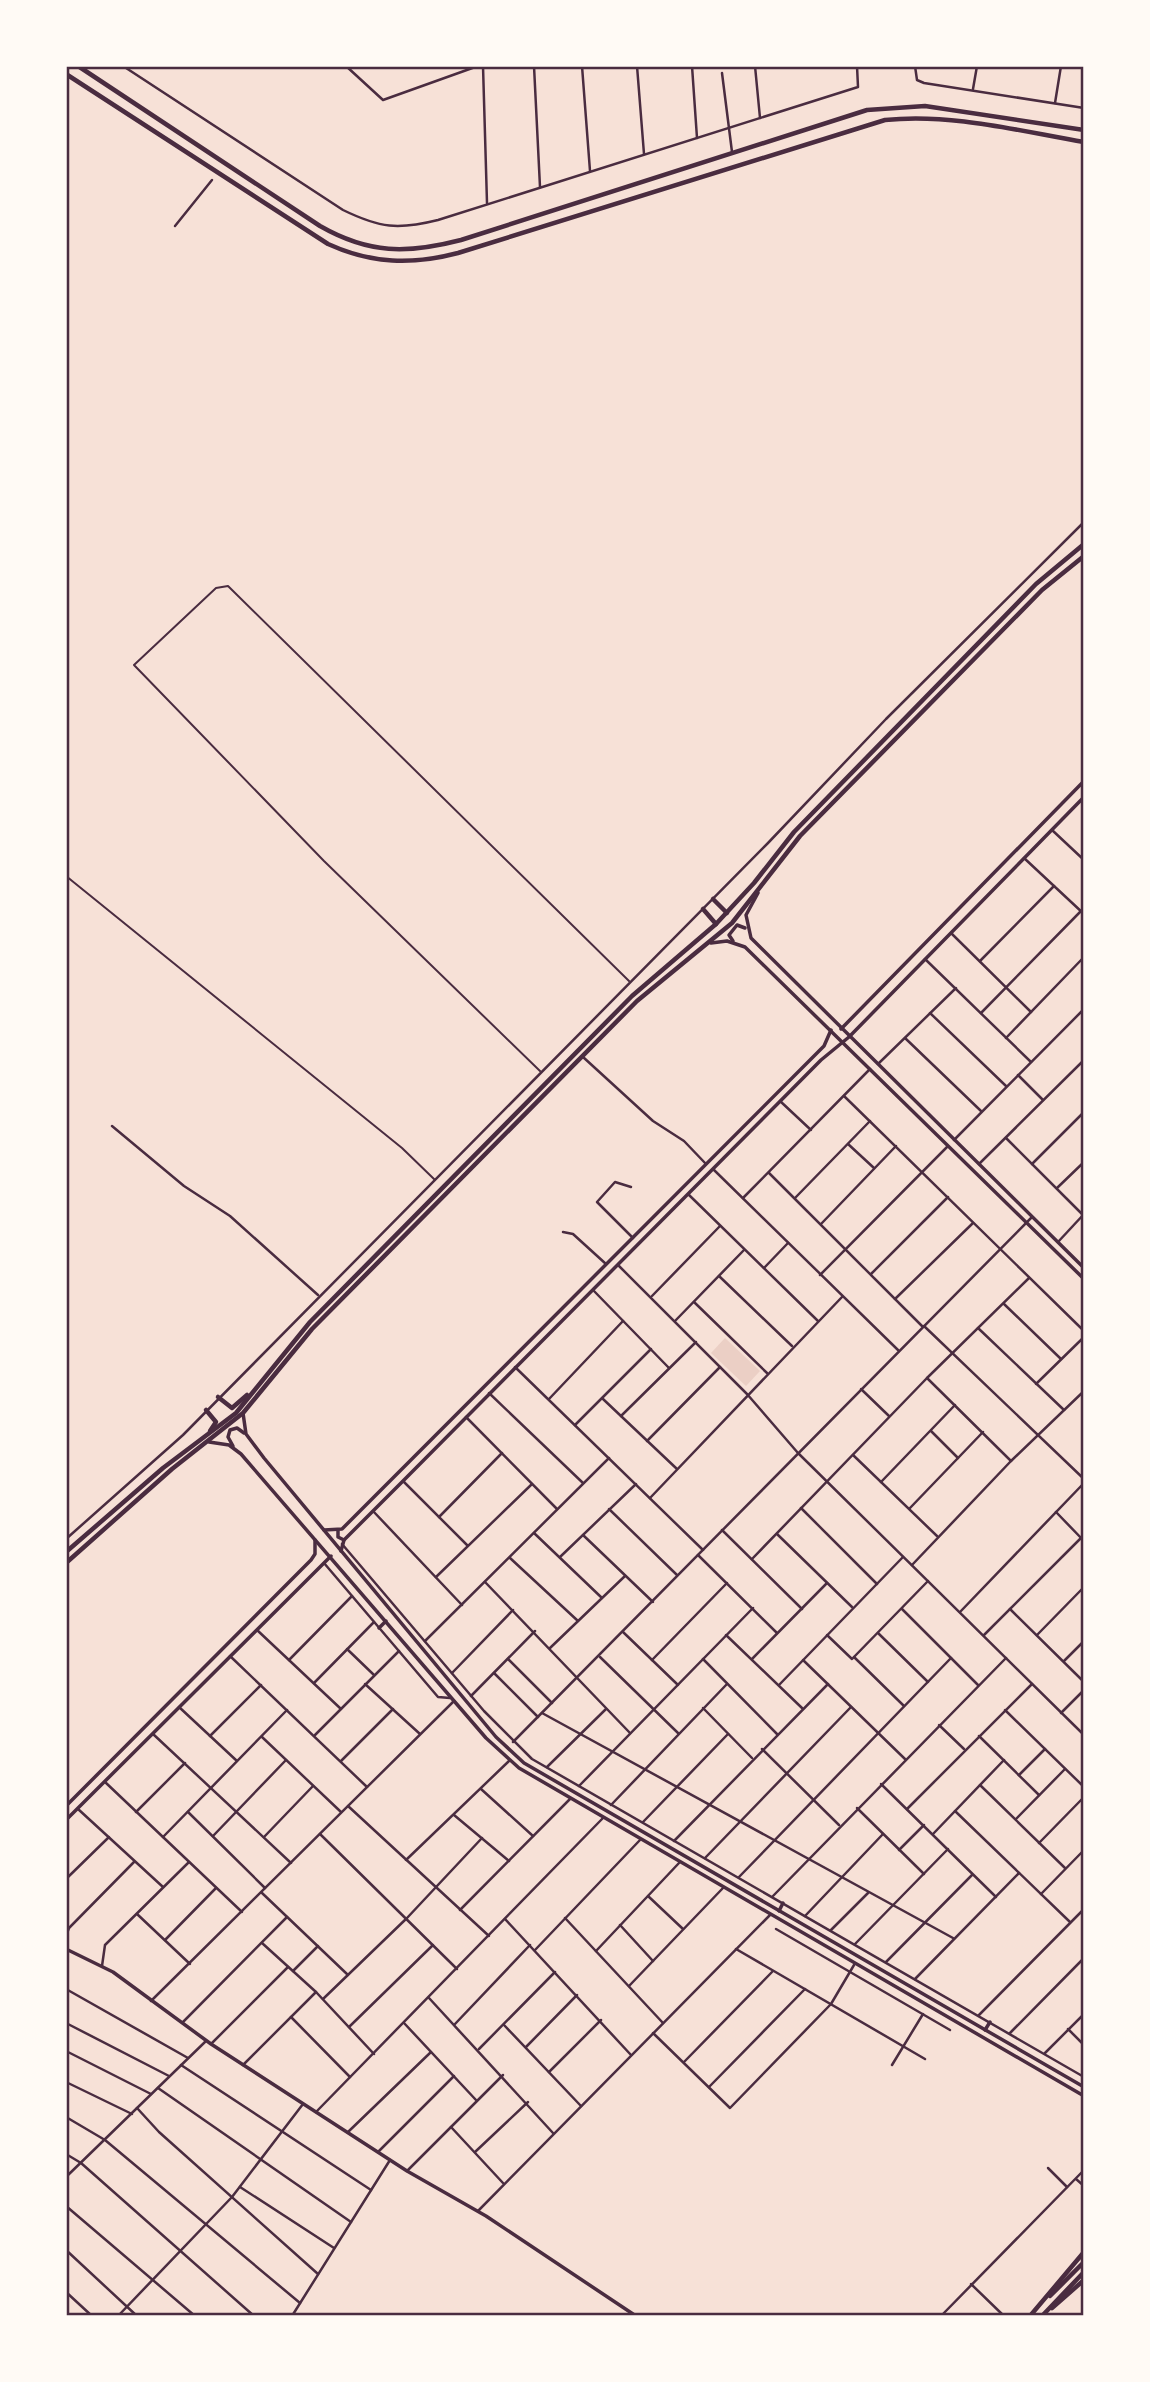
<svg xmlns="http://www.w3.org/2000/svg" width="1150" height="2382" font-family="Georgia,serif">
<rect width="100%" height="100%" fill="#f7e1d7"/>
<polygon fill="#ebcfc5" points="725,1338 760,1371 746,1386 711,1353"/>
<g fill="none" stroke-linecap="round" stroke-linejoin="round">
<g stroke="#4a2c40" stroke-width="2">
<polyline points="66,876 402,1148 434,1179"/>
<polyline points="540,1071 324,861 134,665 216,588 228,586 629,981"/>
</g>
<g stroke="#4a2c40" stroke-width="2.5">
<path d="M123,66l220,144c37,18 55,20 95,10l420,-133 -1,-21"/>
<polyline points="346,66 383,100 478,66"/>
<polyline points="483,66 487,203"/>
<polyline points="534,66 540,187"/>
<polyline points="582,66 590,171"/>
<polyline points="637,66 644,154"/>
<polyline points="692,66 697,138"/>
<polyline points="755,66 760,118"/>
<polyline points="915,66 917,80 924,83 1084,108"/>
<polyline points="722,73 732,152"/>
<polyline points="973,89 977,66"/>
<polyline points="1055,103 1061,66"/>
<polyline points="175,226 212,180"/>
<polyline points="1052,830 1084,860"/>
<polyline points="1024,858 1084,914"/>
<polyline points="951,933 1031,1012"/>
<polyline points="925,959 1031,1062"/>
<polyline points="980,961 1054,886"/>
<polyline points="930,1013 1006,1086"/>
<polyline points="981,1013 1081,911"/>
<polyline points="905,1038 981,1111"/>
<polyline points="1006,1038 1084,957"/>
<polyline points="583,1057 653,1121 684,1141 706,1164"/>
<polyline points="878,1064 956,988"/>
<polyline points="1018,1075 1043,1100"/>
<polyline points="844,1096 1084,1331"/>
<polyline points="780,1101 811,1130"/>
<polyline points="112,1126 184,1186 230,1216 318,1295"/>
<polyline points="1006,1138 1083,1215"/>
<polyline points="954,1140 1084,1009"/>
<polyline points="848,1144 874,1168"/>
<polyline points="979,1164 1084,1060"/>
<polyline points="1032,1164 1084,1112"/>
<polyline points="713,1169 898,1350"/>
<polyline points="769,1173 922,1326"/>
<polyline points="631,1187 615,1182 597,1202 633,1238"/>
<polyline points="1057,1188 1084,1162"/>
<polyline points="688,1194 818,1321"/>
<polyline points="743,1198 870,1069"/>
<polyline points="795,1198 870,1121"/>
<polyline points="821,1224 896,1146"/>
<polyline points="563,1232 573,1234 606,1264"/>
<polyline points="1058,1242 1084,1214"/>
<polyline points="618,1265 747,1394 798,1453 1084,1735"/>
<polyline points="764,1268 788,1243"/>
<polyline points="871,1274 948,1197"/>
<polyline points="820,1275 948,1146"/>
<polyline points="719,1276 792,1346"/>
<polyline points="593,1290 669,1368"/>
<polyline points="652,1296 720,1226"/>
<polyline points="895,1299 973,1223"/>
<polyline points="694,1302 767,1373"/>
<polyline points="1004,1304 1061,1359"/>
<polyline points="675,1321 744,1250"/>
<polyline points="924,1326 1084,1479"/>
<polyline points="978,1328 1064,1410"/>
<polyline points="515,1367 703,1550"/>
<polyline points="927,1378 1011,1461"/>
<polyline points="1036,1384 1084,1337"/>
<polyline points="861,1389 889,1416"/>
<polyline points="489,1393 583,1483"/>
<polyline points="549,1399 623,1321"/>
<polyline points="603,1399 677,1469"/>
<polyline points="621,1416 696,1342"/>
<polyline points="466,1417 557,1509"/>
<polyline points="575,1425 651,1349"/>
<polyline points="931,1431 958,1458"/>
<polyline points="647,1441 720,1367"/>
<polyline points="853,1455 937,1536"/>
<polyline points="403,1481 467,1545"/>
<polyline points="881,1482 955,1405"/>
<polyline points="650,1498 842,1297"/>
<polyline points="801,1508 877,1584"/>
<polyline points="910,1508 983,1432"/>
<polyline points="609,1509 677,1575"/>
<polyline points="373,1511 462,1605"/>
<polyline points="1056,1512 1084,1541"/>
<polyline points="439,1517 502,1453"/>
<polyline points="722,1530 802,1609"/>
<polyline points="534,1533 602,1598"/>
<polyline points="777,1534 852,1607"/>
<polyline points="583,1535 653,1602"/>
<polyline points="66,1539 183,1435 768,843 886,719 1084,522"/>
<polyline points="342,1544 484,1711 532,1759 1084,2077"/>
<polyline points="698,1555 777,1633"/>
<polyline points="560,1557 636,1484"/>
<polyline points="510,1558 578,1621"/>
<polyline points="752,1559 927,1378 1029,1278"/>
<polyline points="324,1563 438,1697 450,1698"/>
<polyline points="912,1565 1011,1461 1084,1391"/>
<polyline points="436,1577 532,1484"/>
<polyline points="485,1582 630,1733"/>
<polyline points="902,1609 978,1685"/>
<polyline points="1010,1609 1084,1682"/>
<polyline points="960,1612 1084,1483"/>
<polyline points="257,1630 341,1709"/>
<polyline points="623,1632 678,1685"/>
<polyline points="878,1633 928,1682"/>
<polyline points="726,1635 802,1708"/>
<polyline points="827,1635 852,1659 928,1581"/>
<polyline points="984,1635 1081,1538"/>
<polyline points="1037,1635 1084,1587"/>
<polyline points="425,1641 609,1458"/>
<polyline points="550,1648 625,1576"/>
<polyline points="347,1649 374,1675"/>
<polyline points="230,1656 367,1787"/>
<polyline points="600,1657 678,1733"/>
<polyline points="854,1657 904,1706"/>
<polyline points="508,1659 552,1703"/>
<polyline points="703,1659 777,1734"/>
<polyline points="752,1659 827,1583"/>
<polyline points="289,1660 352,1596"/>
<polyline points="652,1660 727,1583"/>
<polyline points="803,1660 905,1759"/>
<polyline points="1064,1661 1084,1641"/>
<polyline points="452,1673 513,1610"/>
<polyline points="494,1673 538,1717"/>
<polyline points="314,1683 374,1622"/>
<polyline points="365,1684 420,1734"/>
<polyline points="779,1685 903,1557"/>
<polyline points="471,1696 535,1631"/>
<polyline points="179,1707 237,1761"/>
<polyline points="703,1708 752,1758"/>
<polyline points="1005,1710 1084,1787"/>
<polyline points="542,1713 953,1938"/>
<polyline points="1061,1713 1084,1690"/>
<polyline points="939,1725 964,1749"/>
<polyline points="153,1734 291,1863"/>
<polyline points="315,1735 399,1651"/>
<polyline points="210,1736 261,1685"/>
<polyline points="979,1736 1039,1795"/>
<polyline points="262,1737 341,1812"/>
<polyline points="513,1742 1032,1217"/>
<polyline points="762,1749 839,1825"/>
<polyline points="341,1761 393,1709"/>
<polyline points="547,1767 606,1709"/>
<polyline points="1019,1775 1045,1749"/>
<polyline points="105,1782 242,1912"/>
<polyline points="881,1784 996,1897"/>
<polyline points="980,1785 1065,1868"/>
<polyline points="579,1786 753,1608"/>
<polyline points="481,1789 533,1836"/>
<polyline points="611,1805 727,1684"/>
<polyline points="348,1806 489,1936"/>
<polyline points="857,1808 924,1874"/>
<polyline points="78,1809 163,1887"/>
<polyline points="907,1809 1032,1684"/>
<polyline points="955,1811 1070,1922"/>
<polyline points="136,1812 185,1763"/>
<polyline points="188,1812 265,1888"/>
<polyline points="454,1815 509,1861"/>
<polyline points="1016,1819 1065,1769"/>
<polyline points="643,1822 728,1734"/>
<polyline points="320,1834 457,1969"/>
<polyline points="933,1834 1004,1760"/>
<polyline points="213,1836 286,1760"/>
<polyline points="163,1837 287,1710"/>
<polyline points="264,1837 313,1786"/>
<polyline points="674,1841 828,1684"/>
<polyline points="1039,1843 1084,1797"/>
<polyline points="899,1850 924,1825"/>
<polyline points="705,1858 851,1707"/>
<polyline points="406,1860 509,1761"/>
<polyline points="739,1877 951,1658"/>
<polyline points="66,1879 109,1837"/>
<polyline points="262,1893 348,1975"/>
<polyline points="1041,1894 1084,1850"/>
<polyline points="648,1896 683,1929"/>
<polyline points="773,1896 1006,1658"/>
<polyline points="460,1910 570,1799"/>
<polyline points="137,1914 190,1964"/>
<polyline points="805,1916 883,1834"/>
<polyline points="565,1918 663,2023"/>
<polyline points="505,1919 631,2055"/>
<polyline points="620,1925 653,1961"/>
<polyline points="776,1929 950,2030"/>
<polyline points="831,1930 868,1893"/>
<polyline points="66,1936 69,1928 134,1862"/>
<polyline points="165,1940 216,1888"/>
<polyline points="262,1943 316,1992 374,2054"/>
<polyline points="855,1944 948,1849"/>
<polyline points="736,1949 925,2059"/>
<polyline points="535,1950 640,1840"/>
<polyline points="596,1951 679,1863"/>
<polyline points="886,1962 972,1875"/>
<polyline points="102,1966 105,1945 189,1862"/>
<polyline points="293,1971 318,1946"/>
<polyline points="915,1979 1019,1873"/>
<polyline points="629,1986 723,1888"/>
<polyline points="66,1989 188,2058"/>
<polyline points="429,1998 553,2133"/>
<polyline points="323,1999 407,1918 482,1838"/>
<polyline points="151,2001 454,1701"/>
<polyline points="979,2015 1084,1909"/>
<polyline points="291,2017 350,2077"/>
<polyline points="183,2022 287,1917"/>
<polyline points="66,2023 169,2076"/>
<polyline points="404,2023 476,2100"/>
<polyline points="455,2024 530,1945"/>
<polyline points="504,2025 581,2106"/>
<polyline points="349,2027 433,1945"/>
<polyline points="1068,2029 1084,2045"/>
<polyline points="653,2033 730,2108 831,2004 854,1965"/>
<polyline points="1010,2033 1084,1958"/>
<polyline points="211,2044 288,1967"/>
<polyline points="526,2047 577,1995"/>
<polyline points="479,2049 555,1972"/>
<polyline points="66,2051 151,2094"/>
<polyline points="1045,2053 1084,2014"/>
<polyline points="684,2062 772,1972"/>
<polyline points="181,2065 371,2190"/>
<polyline points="243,2065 316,1992"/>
<polyline points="892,2065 923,2014"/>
<polyline points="549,2072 601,2020"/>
<polyline points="66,2082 132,2114"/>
<polyline points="709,2087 805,1989"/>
<polyline points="158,2088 351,2222"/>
<polyline points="137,2108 159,2132 318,2274"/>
<polyline points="316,2112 603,1818"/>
<polyline points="66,2117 105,2140 300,2303"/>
<polyline points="451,2127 503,2183"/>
<polyline points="348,2132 431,2052"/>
<polyline points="378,2152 454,2076"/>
<polyline points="475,2152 528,2102"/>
<polyline points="66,2154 81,2163 254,2316"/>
<polyline points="1048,2168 1067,2187"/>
<polyline points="407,2171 503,2075"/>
<polyline points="66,2177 206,2041"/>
<polyline points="1076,2179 1084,2186"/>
<polyline points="240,2187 334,2248"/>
<polyline points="66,2206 195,2316"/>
<polyline points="478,2211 770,1915"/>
<polyline points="66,2250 137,2316"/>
<polyline points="971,2284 1004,2316"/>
<polyline points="66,2292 92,2316"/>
<polyline points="118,2316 232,2197 303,2104"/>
<polyline points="292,2316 390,2160"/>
<polyline points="941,2316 1084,2170"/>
</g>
<g stroke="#4a2c40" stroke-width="3.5">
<polyline points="758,893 746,915 751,938 1084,1268"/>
<polyline points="733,941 729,935 737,925 745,928"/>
<polyline points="711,943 727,941 745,947 1084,1279"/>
<polyline points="841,1029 1084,781"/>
<polyline points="243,1413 246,1434 264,1458 496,1737 524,1763 1084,2087"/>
<polyline points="209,1442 229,1445 241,1454 486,1738 519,1768 1084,2096"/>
<polyline points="233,1446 228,1437 230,1430 237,1428 244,1433"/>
<polyline points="324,1530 342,1529 824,1046 831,1030"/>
<polyline points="338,1531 338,1537 344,1540"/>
<polyline points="341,1551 344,1540 403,1481 821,1060 849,1037 1084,797"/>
<polyline points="379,1628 386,1621"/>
<polyline points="66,1806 311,1560 315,1554 315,1540"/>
<polyline points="66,1820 331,1556"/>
<polyline points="779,1911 783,1903"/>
<polyline points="66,1949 113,1972 211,2044 407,2171 486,2216 636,2316"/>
<polyline points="985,2030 990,2022"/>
</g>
<g stroke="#4a2c40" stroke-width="4.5">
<polyline points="713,899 727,913"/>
<polyline points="703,909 716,924"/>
<polyline points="218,1397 232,1408 247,1395"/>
<polyline points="206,1410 216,1422 210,1431"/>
<polyline points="66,1552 163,1468 236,1413 310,1322 632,996 716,924 754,883 794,832 1036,584 1084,544"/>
<polyline points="66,1563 172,1469 243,1413 312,1329 637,1001 732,923 800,836 1042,590 1084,556"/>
</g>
<g stroke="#4a2c40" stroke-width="4.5">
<path d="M78,66l242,160c49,28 87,28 141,14l406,-130 58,-4 159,24"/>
<path d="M66,74l262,170c44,20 84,21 130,9l427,-133c66,-7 134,11 199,22"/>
</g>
<g stroke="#4a2c40" stroke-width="4.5">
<polyline points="1050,2296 1084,2262"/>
<polyline points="1052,2308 1084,2280"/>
<polyline points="1030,2316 1084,2252"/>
<polyline points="1042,2316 1084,2272"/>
</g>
</g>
<rect width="1150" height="2382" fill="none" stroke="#fffaf5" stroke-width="136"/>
<rect x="68" y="68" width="1014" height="2246" fill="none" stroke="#4a2c40" stroke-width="2.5"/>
</svg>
